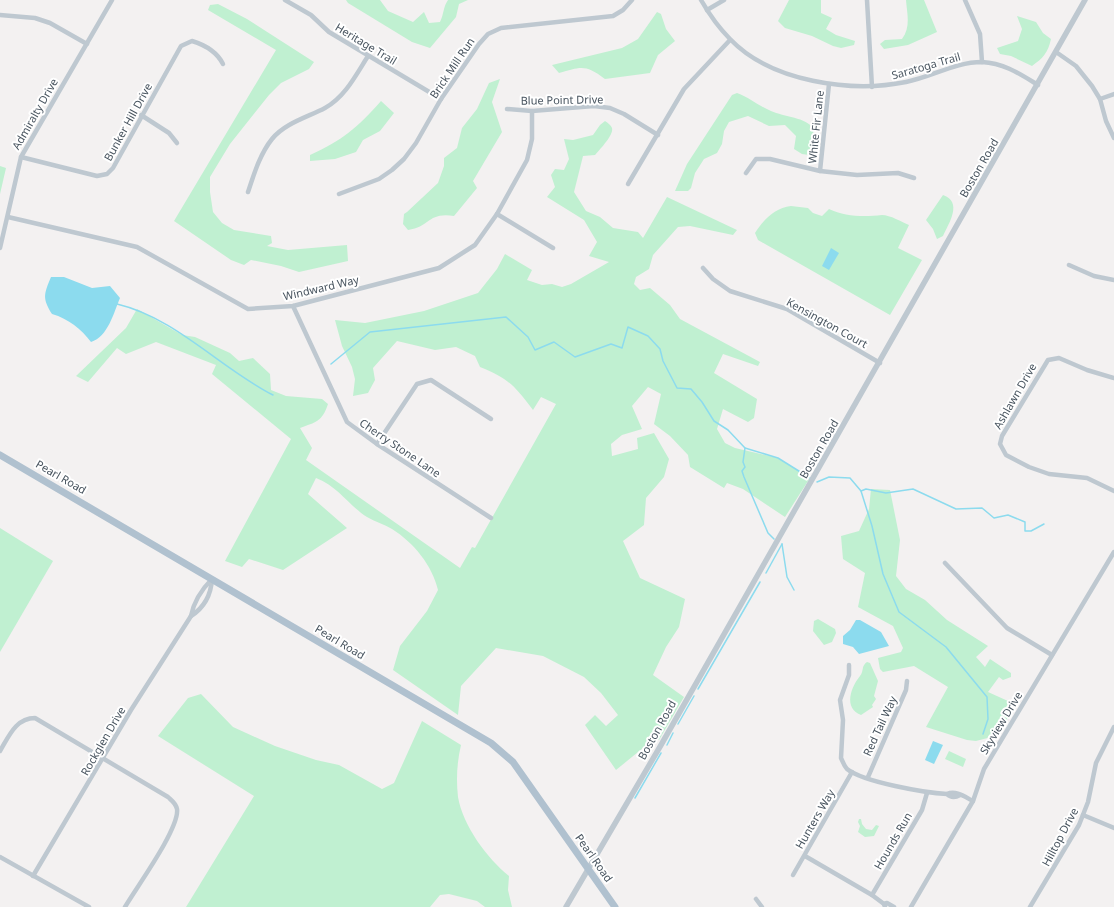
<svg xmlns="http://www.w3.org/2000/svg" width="1114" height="907" font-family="'Noto Sans',sans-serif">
<rect width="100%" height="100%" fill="#f3f1f1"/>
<g fill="#c0f0d1">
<path d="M346,0h34l8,11 25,11 11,-10 5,11 11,-1c4,-8 3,-15 8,-22h20l-9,4 -3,13 -26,31 -18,-6 -64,-39z"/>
<polygon points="789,0 821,0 821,13 832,18 826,29 836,35 855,41 854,45 841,48 833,46 812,36 785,28 778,21"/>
<path d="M906,0h18l13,32 -29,13 -24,4 -4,-5 5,-4 17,-1c9,-12 5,-25 4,-39z"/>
<polygon points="218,4 247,19 314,62 309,69 281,83 269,95 230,144 210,177 210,192 213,212 222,223 234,230 271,236 272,243 267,246 288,250 347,245 348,261 299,272 281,266 251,260 244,265 231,260 174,221 276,50 208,10 210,5"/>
<path d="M657,12l4,2 5,15 9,12 -17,14 -8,18 -45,6c-20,-15 -24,-12 -46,-6l-7,-8 70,-17 16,-9z"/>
<path d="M1017,16l19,6 7,11 8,6c-3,14 -8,19 -19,27l-21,-10 -11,-2 -3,-6 21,-7 4,-12z"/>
<path d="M500,79l-8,23 10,30 -29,49 4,7 -23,28c-27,-4 -23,11 -46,14l-5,-6 1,-10 3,-2 31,-29 6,-17v-8l13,-10 5,-20 15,-19 12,-26z"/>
<path d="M737,93c13,5 22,13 34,18 13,6 35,6 43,18l-5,26 -7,-1 -8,-5 2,-13 -11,-11 -16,1 -21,-10 -19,6 -5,9 -2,13 -5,9 -13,6 -9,14 -4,15 -3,3h-13l12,-27 45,-69z"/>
<path d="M381,101l13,12 -14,18 -17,9 -7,12 -21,7 -25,2v-6c33,-15 47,-27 71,-54z"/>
<path d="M605,121c3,2 6,4 7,7 2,7 -13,22 -17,27l-12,1 -9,36 12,19 14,6 13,11 25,4 5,6 24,-41 70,33 -4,5 -43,-9 -12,1 -25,28 -4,14 -13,8 -2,7 6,6 10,-2 20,17 10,14 80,43 -2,4 -35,-12 -9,19 43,26 -3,19 -6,4 -25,-13 -6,20 8,14 10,5 43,10 32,20 -25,39 -42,-28 -16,-6 -3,5 -34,-21 -2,-12 -18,-19 -16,-12 7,-30 -13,-7 -16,19 10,23 -20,6 -11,9 1,12 26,-7 -1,-11 17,-5 15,26 -5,18 -18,21 -2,27 -21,16 17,37 45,21 -6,28 -13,20 -13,28 31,22 -25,43 -5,-1 -38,31 -31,-45 10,-10 11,11 12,-11 -17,-22 -17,-16 -41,-21 -47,-8 -35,38 -3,29 -65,-45 7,-24 27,-35 11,-21c-6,-25 -24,-47 -46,-61 -8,-5 -17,-7 -25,-12 -19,-12 -28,-30 -51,-39l-8,16 39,34 -64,42 -34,-11 -7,8 -17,-6 66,-122 -79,-65 4,-9 -60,-23 -30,12 -9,-6 -29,34 -12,-6 50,-48 11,-19 45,26 13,2 35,16 9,8 14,-3 17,16 1,16 15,6 36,3 6,5c-6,18 -12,18 -28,24l12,20 -6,12 154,108 12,-21 3,1 81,-144 -15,-7 -8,13c-18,-24 -25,-32 -53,-43l-5,-11 -19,-9 -21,3 -38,-9 -24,27 2,12 -7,13 -15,3 2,-17 -3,-12 -10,-21 -7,-26 30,3 59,-12 54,-18 19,-24 8,-15 27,16 -5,10 15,5 10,-1 10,3 9,-3 38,-22 -20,-6 8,-14 -13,-22 -37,-23 8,-10 -4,-12 4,-6 9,1 5,-11 -5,-20 9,1 20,-5 7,-10z"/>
<polygon points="0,166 6,168 0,194"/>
<path d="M943,195c20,7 6,28 0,41l-6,3 -4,-10 -7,-9z"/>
<path d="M791,206l17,2 5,5 9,3 7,-7c16,8 36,8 53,6 8,0 20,7 27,10l-11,23 24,12 -32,55 -132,-75 -3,-7c9,-14 20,-25 36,-27z"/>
<polygon points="871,489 890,490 900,540 896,576 906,589 925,600 947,620 988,646 976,657 985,667 990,659 1011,673 1011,677 1003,680 999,677 988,692 1008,701 1007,721 999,735 976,741 967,740 926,727 948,687 914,666 883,672 880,669 878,658 901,652 903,648 893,626 858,607 865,573 843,559 841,536 859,531 869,509"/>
<polygon points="0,528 53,561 0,652"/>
<polygon points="818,619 835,629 836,633 832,642 824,645 813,631 814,621"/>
<path d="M867,662l3,1 8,18 -4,15 2,3 -4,6 1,2 -12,8c-18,-7 -10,-28 -1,-39 4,-5 1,-10 7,-14z"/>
<path d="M201,694l32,33 42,19 41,14 23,5 43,24 12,-6 28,-62 39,24c-4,17 -5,34 -3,52 5,29 29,61 51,79l-1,14 4,17h-27l-8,-6 -28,-7 -9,1 -10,12h-244l68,-111 -96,-60 30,-38z"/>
<polygon points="949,751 966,759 963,767 945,759"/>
<polygon points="859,819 861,819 862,824 866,829 872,830 876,825 879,826 874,836 865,837 858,832 860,826 858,822"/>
</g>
<g fill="#8cdbee">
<polygon points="831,248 839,253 829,270 822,266"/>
<path d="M51,277h13l28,11 18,-2 10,12c-6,14 -12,39 -29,44 -10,-13 -22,-23 -39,-28 -10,-16 -8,-20 -1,-37z"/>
<polygon points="856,620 860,620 881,632 889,646 859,654 853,647 843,644 843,636 850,630"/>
<polygon points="933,741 943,745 934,764 925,760"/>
</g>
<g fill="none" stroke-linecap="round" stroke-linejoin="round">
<g stroke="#8cdbee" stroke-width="1.5">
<path d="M117,304c59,14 103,64 156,91"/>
<polyline points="331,364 370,332 506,317 528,337 535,350 554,342 575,357 611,344 622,348 628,327 648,336 660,349 663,361 677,388 691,389 702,402 714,421 728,430 745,448 778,458 810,478"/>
<polyline points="745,448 743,462 745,467 742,471 744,477 768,533 774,539"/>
<polyline points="817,482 829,477 850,478 861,491 872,526 883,574 899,612 946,647 987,697 988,719 983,734"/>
<polyline points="861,491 866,489 886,493 913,489 956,509 982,508 994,518 1008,515 1025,522 1025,531 1031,531 1044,524"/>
<polyline points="782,544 787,577 794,590"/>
<polyline points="766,573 782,544"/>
<polyline points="698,689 760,582"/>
<polyline points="678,724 694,696"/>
<polyline points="667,745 673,733"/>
<polyline points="635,798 661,753"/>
</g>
<g stroke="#bec8d0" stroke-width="4.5">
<polyline points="285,0 311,15 329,32 441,99"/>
<path d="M701,0c8,14 18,28 29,39 41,43 121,54 176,43 26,-5 49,-20 76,-20 22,1 38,12 56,23"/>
<polyline points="867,0 872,87"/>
<polyline points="965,0 980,34 982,62"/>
<polyline points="707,10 724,0"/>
<polyline points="0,15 35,18 50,23 87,44"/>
<polyline points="1056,52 1076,66 1092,86 1100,99 1106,121 1114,138"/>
<polyline points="1100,99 1114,94"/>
<polyline points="507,109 532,111 594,106 610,108 624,114 658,135"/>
<polyline points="141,115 169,133 177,143"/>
<path d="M21,157l76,19 10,-2 6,-6 68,-122 11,-5c13,4 25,11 31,23"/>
<polyline points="820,171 829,84"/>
<polyline points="746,173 756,159 770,159 820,171 857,175 898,173 914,178"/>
<polyline points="628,184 684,89 730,40"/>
<path d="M248,192c6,-18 12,-38 24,-53 13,-16 36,-22 53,-31 20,-11 31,-33 43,-52"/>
<polyline points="339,194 379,179 392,170 404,159 416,143 441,99 479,44 488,34 501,28 613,16 623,10 632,0"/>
<polyline points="497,214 553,248"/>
<polyline points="8,217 137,247 248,309 293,306 439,268 475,245 497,214 527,160 532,139 532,111"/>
<polyline points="0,248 21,157 112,0"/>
<polyline points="1069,265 1094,276 1114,280"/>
<polyline points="703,268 713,279 730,291 787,309 880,363"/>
<polyline points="293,306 347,422 377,444 491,518"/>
<polyline points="1114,378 1087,370 1059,358 1048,360 1002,436 1000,444 1006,455 1029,467 1049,474 1087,478 1114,491"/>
<polyline points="377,444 417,384 431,380 491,419"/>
<polyline points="945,563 1007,628 1052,655"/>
<path d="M191,616c14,-9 20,-21 21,-37"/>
<path d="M849,665v10l-9,25 3,20 -2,38c2,4 3,8 6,11 16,13 79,24 100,25"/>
<path d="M0,751c9,-15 16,-33 35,-33l133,79c3,3 8,6 9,12 3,19 -41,79 -52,98"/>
<polyline points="868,777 906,690 907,681"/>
<path d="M960,795c-5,3 -9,3 -13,-1 9,-4 18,3 26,7"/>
<polyline points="1083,815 1114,828"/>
<polyline points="805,856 872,895 884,904"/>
<polyline points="0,857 89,907"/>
<polyline points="793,875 852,772"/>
<path d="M33,876l98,-166 60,-94c3,-15 10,-26 21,-37"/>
<polyline points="872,895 922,810 927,793"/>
<polyline points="756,899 762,907"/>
<polyline points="885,907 884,904 887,903 894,907"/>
<polyline points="911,907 973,801 984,769 1114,552"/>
<polyline points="1030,907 1079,825 1088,802 1096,763 1114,727"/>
</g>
<polyline stroke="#bec8d0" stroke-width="5.5" points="566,907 661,745 1085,0"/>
<polyline stroke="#b0c1cf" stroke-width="7" points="0,455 491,743 513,762 615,907"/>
</g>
<g text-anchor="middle" stroke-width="4" stroke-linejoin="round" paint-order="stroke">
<g font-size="11" fill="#48545f" stroke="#fff">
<text transform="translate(366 44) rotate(31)" y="4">Heritage Trail</text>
<text transform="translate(926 66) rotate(-16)" y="4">Saratoga Trail</text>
<text transform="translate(452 68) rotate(-56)" y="4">Brick Mill Run</text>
<text transform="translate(562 100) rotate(-1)" y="4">Blue Point Drive</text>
<text transform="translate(35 114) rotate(-60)" y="4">Admiralty Drive</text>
<text transform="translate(128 122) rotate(-61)" y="4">Bunker Hill Drive</text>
<text transform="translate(816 127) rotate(-84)" y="4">White Fir Lane</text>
<text transform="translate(979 168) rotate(-60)" y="4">Boston Road</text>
<text transform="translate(321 288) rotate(-13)" y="4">Windward Way</text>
<text transform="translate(827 323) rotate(29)" y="4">Kensington Court</text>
<text transform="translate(1015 396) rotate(-60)" y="4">Ashlawn Drive</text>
<text transform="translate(400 448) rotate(34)" y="4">Cherry Stone Lane</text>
<text transform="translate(819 449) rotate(-60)" y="4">Boston Road</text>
<text transform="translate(61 477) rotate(30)" y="4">Pearl Road</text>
<text transform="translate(340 642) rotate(31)" y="4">Pearl Road</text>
<text transform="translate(1001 723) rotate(-59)" y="4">Skyview Drive</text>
<text transform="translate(880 726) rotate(-65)" y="4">Red Tail Way</text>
<text transform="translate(657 730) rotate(-61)" y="4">Boston Road</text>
<text transform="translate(103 741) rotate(-60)" y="4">Rockglen Drive</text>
<text transform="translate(815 819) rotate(-60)" y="4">Hunters Way</text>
<text transform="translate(1060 837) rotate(-62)" y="4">Hilltop Drive</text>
<text transform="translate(893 841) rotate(-60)" y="4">Hounds Run</text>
<text transform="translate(594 858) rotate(55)" y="4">Pearl Road</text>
</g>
</g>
</svg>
